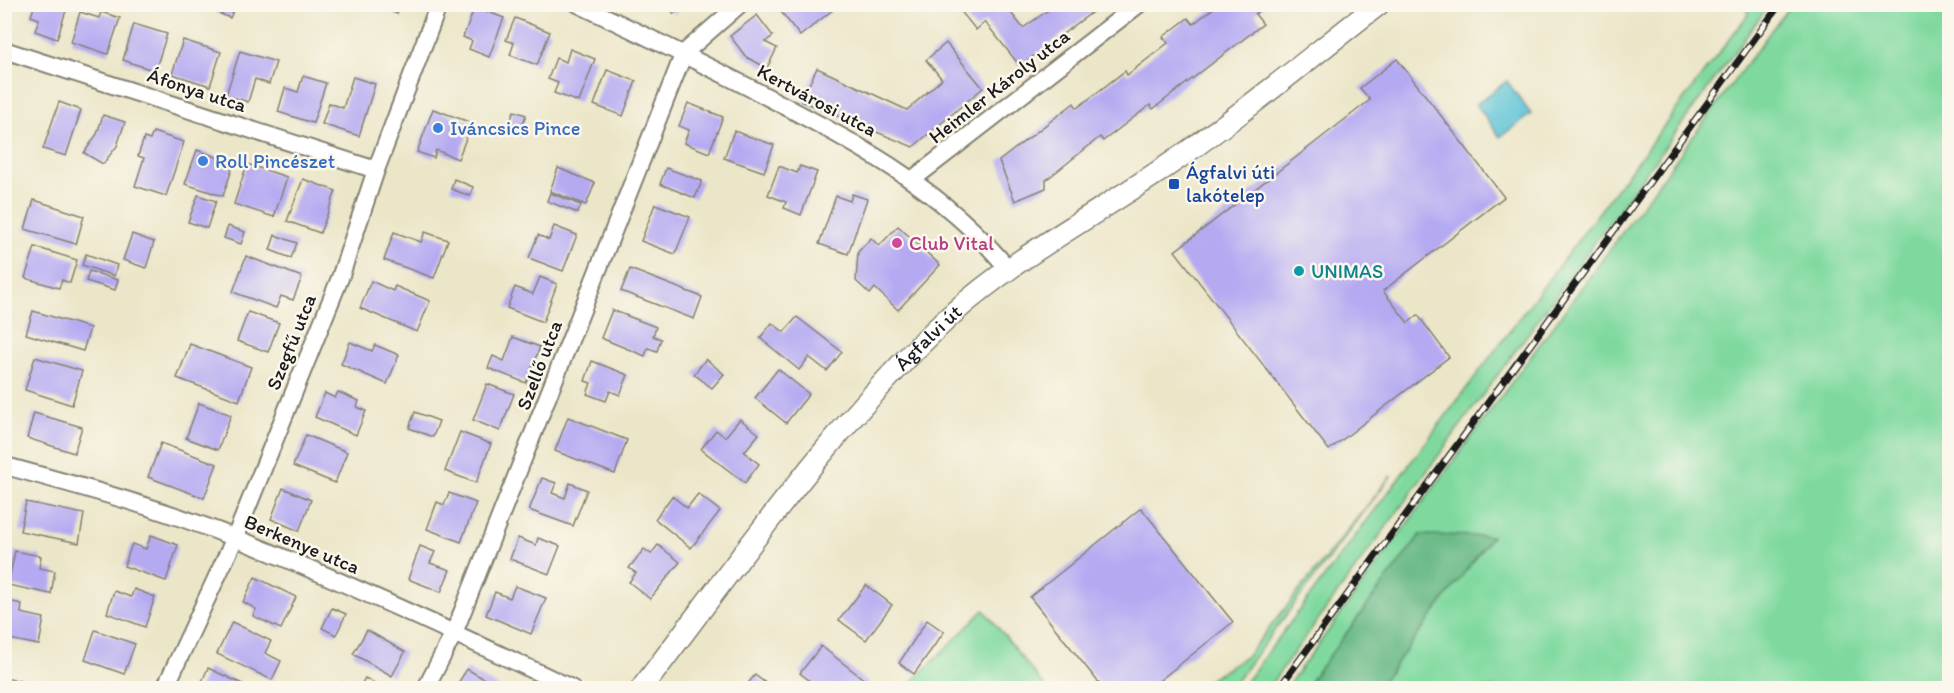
<svg xmlns="http://www.w3.org/2000/svg" width="1954" height="693" font-family="Itim,sans-serif">
<rect width="100%" height="100%" fill="#fbf7ec"/>
<filter id="ink" filterUnits="userSpaceOnUse"><feTurbulence type="fractalNoise" baseFrequency=".0167" numOctaves="2"/><feDisplacementMap in="SourceGraphic" scale="12" xChannelSelector="R" yChannelSelector="G"/><feConvolveMatrix kernelMatrix="1 2 1 2 8 2 1 2 1" color-interpolation-filters="sRGB"/></filter>
<filter id="wash" filterUnits="userSpaceOnUse"><feTurbulence type="fractalNoise" baseFrequency=".008" numOctaves="4" result="noise"/><feDisplacementMap in="SourceGraphic" scale="24" xChannelSelector="R" yChannelSelector="G"/><feGaussianBlur stdDeviation="1.35" result="paint"/><feColorMatrix in="noise" values="0 0 0 0 0 0 0 0 0 0 0 0 0 0 0 0 0 1.4 0 .05"/><feComposite in="paint" operator="in"/></filter>
<g filter="url(#wash)">
<rect width="100%" height="100%" fill="#ece6c9"/>
<g fill="#7fd99f" stroke="#4e7a5e" stroke-width="1.5">
<polygon points="1743,5 1769,5 1268,688 1241,688 1749,13"/>
<polygon points="1790,5 1949,5 1949,688 1286,688"/>
<polygon points="1391,476 1231,688 1196,688 1247,656"/>
<polygon points="984,610 1046,688 906,688"/>
</g>
<polygon fill="#67b986" stroke="#426a51" stroke-width="1.5" points="1420,535 1492,536 1378,688 1305,688"/>
<polygon fill="#5ac2d6" stroke="#3b6f79" stroke-width="1.5" points="1507,81 1531,114 1500,137 1476,104"/>
<g id="blocks">
<g fill="#b5aaf2">
<polygon points="35,4 68,4 57,39 35,31 39,19 31,16"/>
<polygon points="213,4 236,4 230,18 211,10"/>
<polygon points="373,4 401,4 397,14"/>
<polygon points="667,4 686,4 674,14"/>
<polygon points="775,4 840,4 800,36"/>
<polygon points="955,4 1004,4 1023,28 1057,4 1103,4 1020,66 985,22 976,30"/>
<polygon points="1219,4 1267,4 1255,14 1263,24 1153,109 1150,105 1103,141 1100,137 1046,180 1046,188 1015,201 999,161 1074,103 1077,108 1125,71 1127,75 1168,43 1163,37 1188,18 1193,24"/>
<polygon points="475,7 504,18 489,57 469,49 472,41 463,37"/>
<polygon points="80,12 99,18 101,12 120,18 108,54 71,42"/>
<polygon points="757,15 773,36 765,42 777,48 767,68 746,57 730,36"/>
<polygon points="515,18 550,32 537,65 510,55 514,43 506,40"/>
<polygon points="134,24 167,34 155,71 123,60"/>
<polygon points="183,40 221,52 210,86 172,74"/>
<polygon points="946,43 983,88 913,147 801,101 817,68 907,110 942,79 926,60"/>
<polygon points="570,49 595,59 579,102 554,93 558,83 548,79 556,58 566,62"/>
<polygon points="240,51 276,62 269,84 255,79 248,102 226,95"/>
<polygon points="1397,59 1504,197 1383,291 1408,323 1418,315 1449,357 1329,450 1175,251 1370,100 1360,88"/>
<polygon points="607,70 636,81 623,116 594,105"/>
<polygon points="303,76 326,83 313,123 278,112 285,88 298,92"/>
<polygon points="353,77 375,84 359,136 322,124 329,103 343,108"/>
<polygon points="59,102 81,110 66,156 43,149"/>
<polygon points="688,103 723,117 709,153 684,143 689,130 679,126"/>
<polygon points="433,109 472,123 458,159 436,150 434,158 417,152"/>
<polygon points="514,111 526,115 519,134 507,129"/>
<polygon points="103,115 125,122 117,146 103,164 84,153 97,134"/>
<polygon points="734,131 774,145 764,172 724,158"/>
<polygon points="153,132 184,142 166,196 135,186 144,158 138,156 144,138 150,140"/>
<polygon points="197,150 234,163 223,196 185,184"/>
<polygon points="247,164 287,177 274,217 234,204"/>
<polygon points="779,166 797,173 800,166 817,172 801,215 784,208 786,202 768,195"/>
<polygon points="558,168 595,183 586,205 550,191"/>
<polygon points="666,168 702,181 695,198 660,184"/>
<polygon points="303,179 336,191 320,233 287,221"/>
<polygon points="454,179 473,187 470,196 451,189"/>
<polygon points="550,193 581,205 578,213 547,201"/>
<polygon points="852,194 867,199 848,254 819,244 836,196 850,201"/>
<polygon points="198,195 216,201 207,228 188,222"/>
<polygon points="34,200 84,216 76,244 25,229"/>
<polygon points="655,204 690,217 675,254 641,241"/>
<polygon points="228,226 245,232 241,244 224,238"/>
<polygon points="554,226 577,235 563,271 529,258 538,235 549,240"/>
<polygon points="898,226 940,265 898,310 875,288 870,294 856,281 858,252 871,238 879,246"/>
<polygon points="394,232 421,242 425,232 448,240 434,278 384,260"/>
<polygon points="132,234 154,242 146,268 123,260"/>
<polygon points="275,235 297,243 291,258 270,250"/>
<polygon points="35,247 77,260 70,283 62,280 59,288 25,278"/>
<polygon points="86,254 117,265 114,276 82,265"/>
<polygon points="246,256 302,277 293,300 281,296 276,308 233,292"/>
<polygon points="630,269 702,297 694,319 621,291"/>
<polygon points="89,271 118,280 115,290 86,281"/>
<polygon points="540,277 557,284 543,322 507,308 515,287 533,294"/>
<polygon points="371,281 393,291 395,286 430,301 417,332 360,308"/>
<polygon points="612,310 656,327 653,336 661,339 657,351 648,348 645,356 601,338"/>
<polygon points="33,311 90,328 83,351 26,334"/>
<polygon points="248,312 279,323 268,352 237,341"/>
<polygon points="797,317 842,352 827,371 809,357 799,370 760,338 772,323 784,332"/>
<polygon points="513,337 540,347 526,383 488,368 493,356 504,361"/>
<polygon points="350,342 372,351 375,345 399,355 387,384 341,364"/>
<polygon points="190,344 251,367 239,401 177,378"/>
<polygon points="35,357 82,371 72,405 25,390"/>
<polygon points="706,359 724,374 712,388 694,374"/>
<polygon points="592,361 628,375 620,395 610,391 606,401 587,394 591,383 585,381"/>
<polygon points="778,369 809,394 786,423 755,398"/>
<polygon points="487,384 514,394 500,431 473,420"/>
<polygon points="338,392 359,401 357,407 366,411 356,435 315,417 325,393 335,398"/>
<polygon points="199,403 231,415 218,450 186,438"/>
<polygon points="415,412 439,421 433,437 409,428"/>
<polygon points="34,413 82,427 74,453 27,438"/>
<polygon points="568,417 627,440 615,474 555,451"/>
<polygon points="740,419 759,434 744,452 759,464 745,483 701,449 716,430 725,437"/>
<polygon points="460,432 491,444 476,483 445,471"/>
<polygon points="306,435 347,452 335,483 293,466"/>
<polygon points="161,443 217,464 204,498 148,477"/>
<polygon points="542,478 556,483 552,493 565,498 570,483 587,490 573,526 529,510"/>
<polygon points="283,488 311,500 299,531 271,519"/>
<polygon points="449,493 476,503 461,542 427,529 437,502 444,505"/>
<polygon points="698,494 720,511 691,548 655,519 672,496 687,508"/>
<polygon points="26,502 84,514 79,543 20,531"/>
<polygon points="1141,508 1233,622 1150,688 1103,688 1030,597"/>
<polygon points="151,535 178,545 166,581 124,566 132,544 146,549"/>
<polygon points="518,538 536,545 538,538 560,546 549,574 510,559"/>
<polygon points="658,545 680,562 650,599 629,582 636,573 629,568 644,549 651,554"/>
<polygon points="420,546 435,552 430,563 450,570 441,592 408,579"/>
<polygon points="15,551 41,556 39,568 55,571 51,594 8,585"/>
<polygon points="255,577 296,597 281,629 253,616 256,609 243,602"/>
<polygon points="866,585 892,605 866,640 839,620"/>
<polygon points="515,586 546,598 531,634 486,615 495,592 510,598"/>
<polygon points="134,589 155,597 145,627 107,613 114,591 131,597"/>
<polygon points="4,600 22,604 21,613 44,618 39,645 4,638"/>
<polygon points="332,608 346,614 336,635 322,628"/>
<polygon points="927,620 944,632 914,674 899,663"/>
<polygon points="232,622 271,641 265,653 281,661 272,680 217,654"/>
<polygon points="95,630 135,644 124,674 85,660"/>
<polygon points="367,630 405,652 392,676 353,654"/>
<polygon points="821,646 875,688 819,688 800,673"/>
<polygon points="208,668 251,688 199,688"/>
<polygon points="467,669 500,688 455,688"/>
<polygon points="755,675 772,688 744,688"/>
<polygon points="4,678 21,681 19,688 4,688"/>
<polygon points="365,678 384,688 359,688"/>
<polygon points="341,682 352,688 338,688"/>
</g>
</g>
</g>
<g filter="url(#ink)">
<use href="#blocks" fill-opacity="0" stroke="#848172" stroke-width="1.5"/>
<g fill="none" stroke-linecap="round" stroke-linejoin="round">
<defs>
<g id="minor">
<path d="M578,4c68,32 135,64 201,99 87,46 167,89 230,167"/>
<polyline points="4,50 376,170"/>
<polyline points="913,179 1139,4"/>
<path d="M6,466c77,21 155,42 229,72 114,45 226,98 336,150"/>
<polyline points="165,688 235,538 340,278 376,170 439,4"/>
<polyline points="426,688 454,633 684,53 740,4"/>
</g>
<g id="tertiary">
<path id="s1" d="M642,688c95,-124 193,-266 308,-372 64,-58 143,-100 214,-148 74,-50 144,-109 215,-164"/>
</g>
</defs>
<use href="#minor" stroke="#848172" stroke-width="20"/>
<use href="#tertiary" stroke="#848172" stroke-width="24"/>
<use href="#minor" stroke="#fff" stroke-width="16"/>
<use href="#tertiary" stroke="#fff" stroke-width="21"/>
<defs>
<polyline id="rail" points="1279,688 1780,4"/>
</defs>
<use href="#rail" stroke="#1c1c1c" stroke-width="7"/>
<use href="#rail" stroke="#fbf7ec" stroke-width="4.5" stroke-dasharray="14" stroke-linecap="butt"/>
</g>
</g>
<g fill="#3f7fe0" stroke="#fbf7ec" stroke-width="2">
<circle cx="438" cy="128" r="6"/>
<circle cx="203" cy="161" r="6"/>
</g>
<rect fill="#1a4fb4" stroke="#fbf7ec" stroke-width="2" x="1168" y="178" width="12" height="12" rx="3"/>
<circle fill="#d1479c" stroke="#fbf7ec" stroke-width="2" cx="897" cy="243" r="6"/>
<circle fill="#0f9aa8" stroke="#fbf7ec" stroke-width="2" cx="1299" cy="271" r="6"/>
<g text-anchor="middle" stroke-width="5" stroke-linejoin="round" paint-order="stroke">
<g font-size="20" fill="#1c1c1c" stroke="#fbf7ec">
<text transform="translate(999 86) rotate(-38)" y="7">Heimler Károly utca</text>
<text transform="translate(197 90) rotate(18)" y="7">Áfonya utca</text>
<text transform="translate(817 100) rotate(28)" y="7">Kertvárosi utca</text>
<text dy="7" stroke="none"><textPath href="#s1" startOffset="453">Ágfalvi út</textPath></text>
<text transform="translate(291 342) rotate(-68)" y="7">Szegfű utca</text>
<text transform="translate(539 365) rotate(-69)" y="7">Szellő utca</text>
<text transform="translate(302 544) rotate(23)" y="7">Berkenye utca</text>
</g>
<g font-size="20" fill="#366cbe" stroke="#fbf7ec" text-anchor="start">
<text x="450" y="135">Iváncsics Pince</text>
<text x="215" y="168">Roll Pincészet</text>
</g>
<g font-size="20" fill="#164399" stroke="#fbf7ec" text-anchor="start">
<text x="1186" y="179">Ágfalvi úti<tspan x="1186" dy="23">lakótelep</tspan></text>
</g>
<g font-size="20" fill="#b23c85" stroke="#fbf7ec" text-anchor="start">
<text x="909" y="250">Club Vital</text>
</g>
<g font-size="20" fill="#0d838f" stroke="#fbf7ec" text-anchor="start">
<text x="1311" y="278">UNIMAS</text>
</g>
</g>
<rect width="1954" height="693" fill="none" stroke="#fbf7ec" stroke-width="24"/>
</svg>
